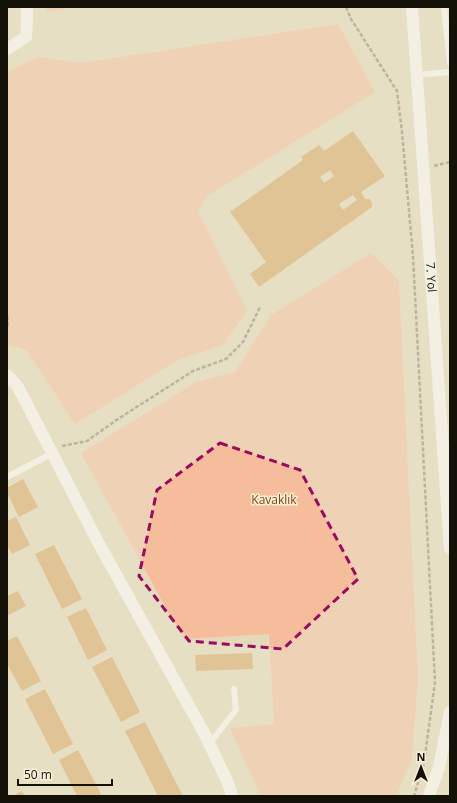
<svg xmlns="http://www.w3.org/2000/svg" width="457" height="803" font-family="'Open Sans',sans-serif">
<rect width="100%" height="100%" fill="#eae3cc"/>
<rect fill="#e4d9bb" x="7" y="7" width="443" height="789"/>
<g fill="#f6bd9c">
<polygon points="47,7 75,7 47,12"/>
<polygon points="338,24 375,92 206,197 198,211 247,311 223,345 178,360 75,424 26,350 7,345 7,72 38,57 80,63"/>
<polygon points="371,253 399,281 418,678 412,759 396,796 262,796 260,795 230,728 274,724 269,634 183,639 81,453 198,381 235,372 271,315"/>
</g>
<g fill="#d59d56" fill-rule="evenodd">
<path d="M353,131l32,45 -24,16 4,7h4l2,2 1,3v3l-113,80 -9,-13 16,-12 -36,-50 73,-52 -2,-3 18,-12 5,6zM330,170l4,6 -10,7 -4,-6zM353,195l4,5 -14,10 -4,-6z"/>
<polygon points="23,479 38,507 19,517 7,493 7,488"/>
<polygon points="16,517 30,545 12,554 7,545 7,521"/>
<polygon points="54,545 82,599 62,609 35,554"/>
<polygon points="18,591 26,606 7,616 7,596"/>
<polygon points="86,608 107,650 88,660 67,617"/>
<polygon points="17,636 41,681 22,691 7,664 7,641"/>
<polygon points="252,653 253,669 196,671 195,655"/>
<polygon points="112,657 140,712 121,722 92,667"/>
<polygon points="45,689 73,744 53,754 25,699"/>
<polygon points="145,722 183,796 158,796 125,731"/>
<polygon points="78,750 102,796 77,796 59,760"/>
<polygon points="22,791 25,796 12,796"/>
</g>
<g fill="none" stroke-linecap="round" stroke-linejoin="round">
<g stroke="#817c6c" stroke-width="2.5" stroke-dasharray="4 2" stroke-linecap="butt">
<polyline points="346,7 351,19 397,91 402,132 413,256 435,682 424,763 414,796"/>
<polyline points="434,166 450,162"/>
<polyline points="7,316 8,321 7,328"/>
<polyline points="62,446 87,441 118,419 193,371 226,359 243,342 260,307"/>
</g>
<g stroke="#fff" stroke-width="6">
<polyline points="444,7 450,63"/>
<polyline points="417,75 450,72"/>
<polyline points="7,477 53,453"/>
<polyline points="209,744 236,710 234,689"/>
</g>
<g stroke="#fff" stroke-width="12">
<path id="s1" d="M412,7l38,541"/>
<polyline points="7,49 26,37 27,22 27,7"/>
<polyline points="7,375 18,387 99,544 204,733 228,783 232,796"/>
<polyline points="429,796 439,767 450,712"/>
</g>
</g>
<path d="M0 0H457V803H0ZM220,443l80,27 58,109 -75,70 -94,-8 -50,-65 18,-86z" fill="#eae3cc" fill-opacity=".55" fill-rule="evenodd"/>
<path fill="none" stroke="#990b5e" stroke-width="3" stroke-dasharray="8 5" stroke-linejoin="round" d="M220,443l80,27 58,109 -75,70 -94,-8 -50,-65 18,-86z"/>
<g text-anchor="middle" stroke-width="3" stroke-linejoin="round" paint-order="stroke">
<g font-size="12" fill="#141109" stroke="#f8f0d9">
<text dy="4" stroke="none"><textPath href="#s1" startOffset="271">7. Yol</textPath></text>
</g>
<g font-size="12" fill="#864109" stroke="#f8f0d9">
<text x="274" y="504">Kavaklık</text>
</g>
</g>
<rect width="457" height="803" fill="none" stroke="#141109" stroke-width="16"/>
<g transform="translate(421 767)" stroke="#f8f0d9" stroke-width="3" paint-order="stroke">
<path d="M0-3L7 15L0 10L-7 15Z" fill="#141109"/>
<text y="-6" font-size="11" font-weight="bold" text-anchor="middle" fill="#141109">N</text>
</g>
<path d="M18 779v6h94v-6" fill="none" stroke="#141109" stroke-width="2"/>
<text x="24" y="779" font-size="12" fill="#141109" stroke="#f8f0d9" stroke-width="3" paint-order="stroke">50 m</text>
</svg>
